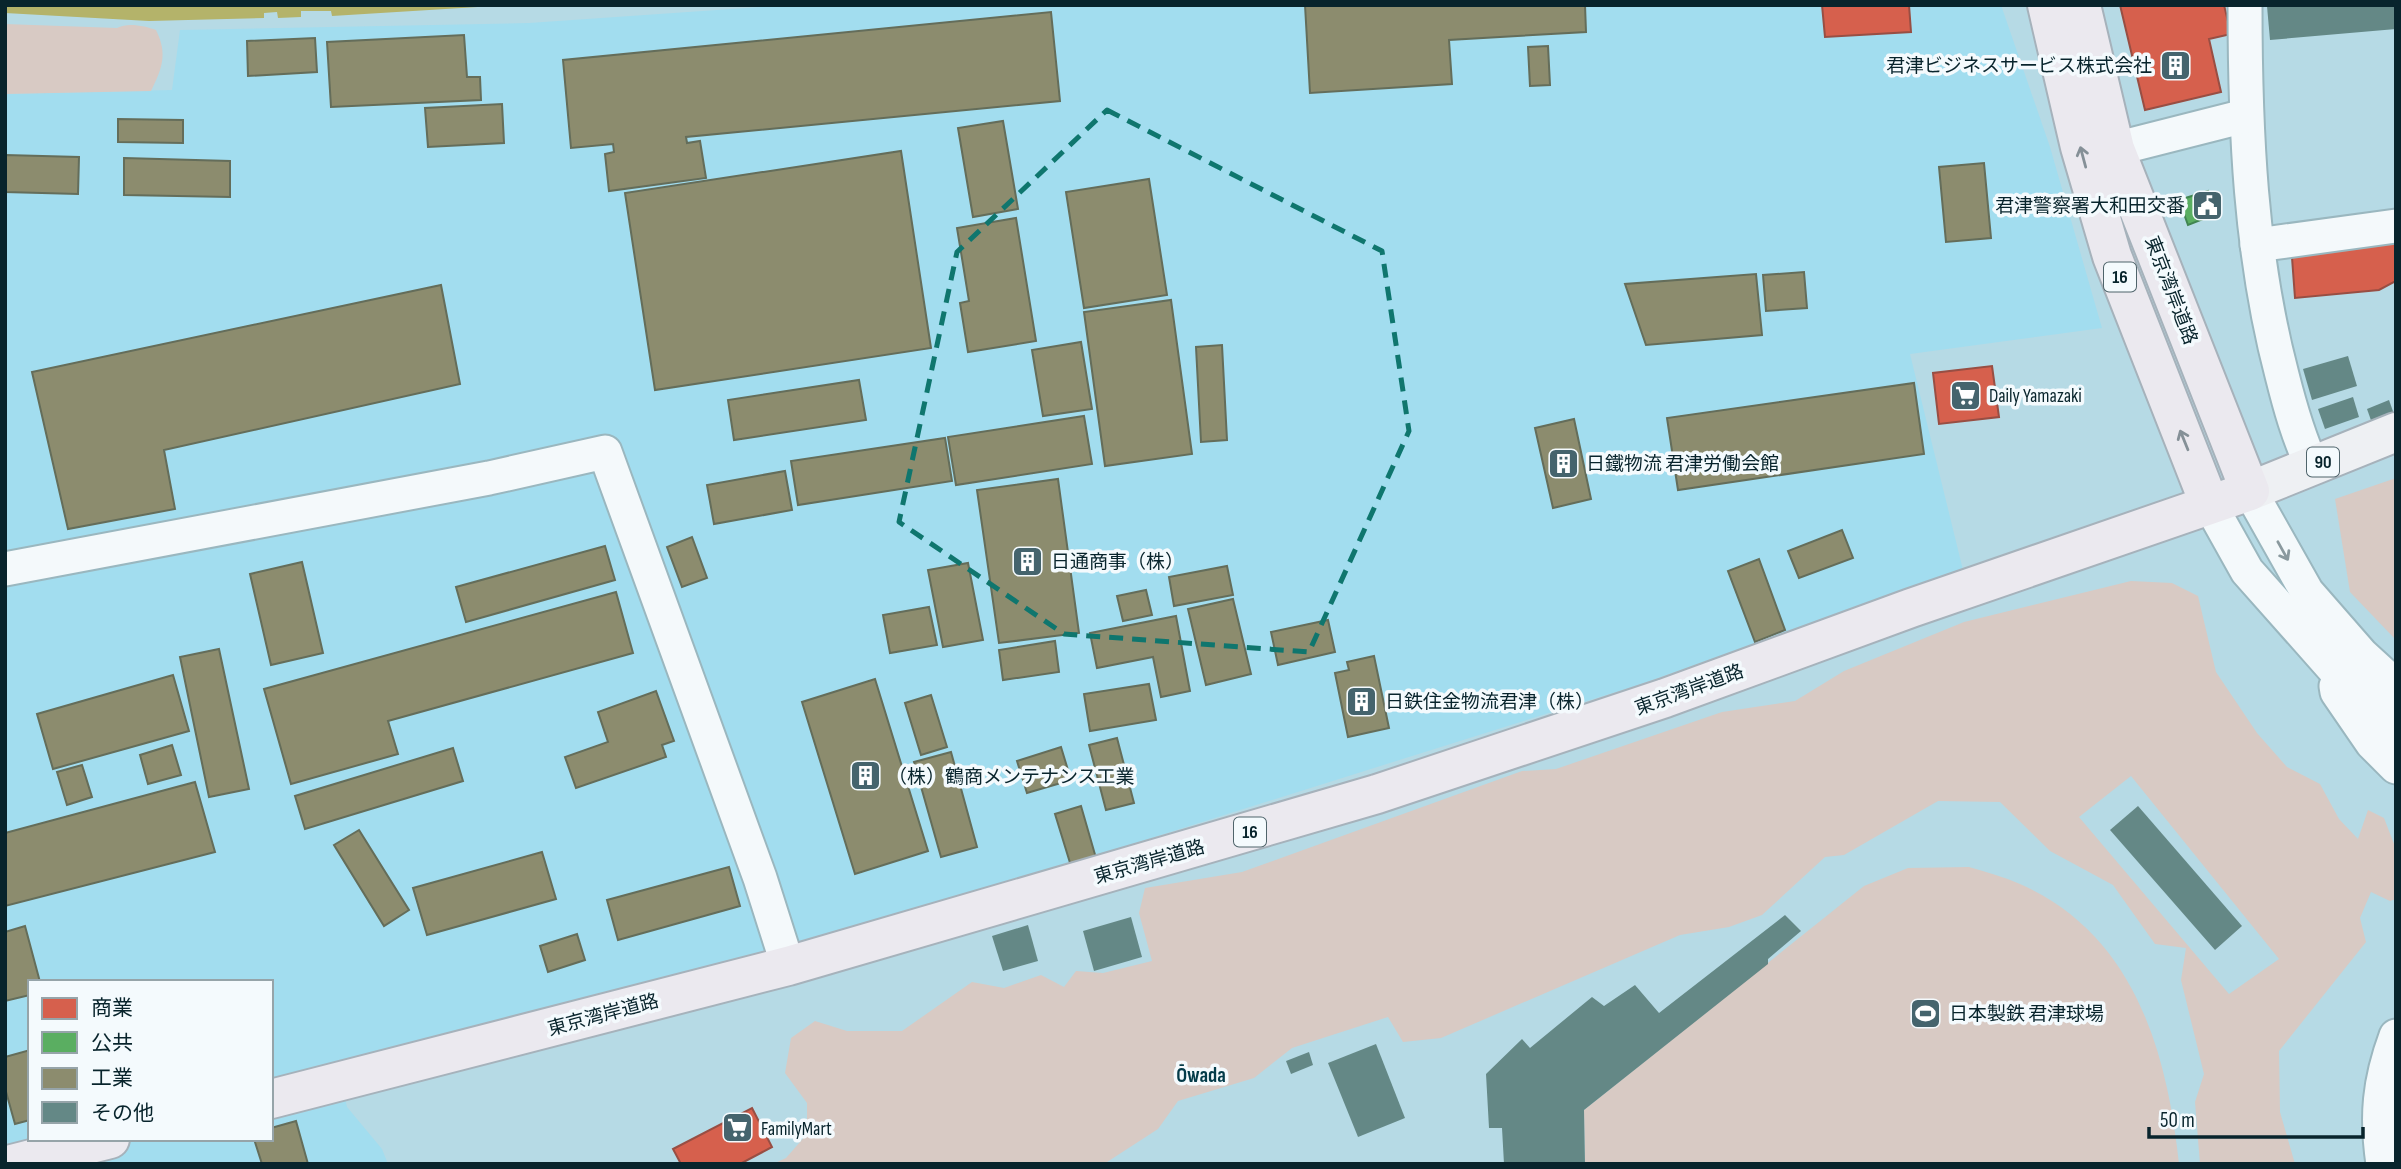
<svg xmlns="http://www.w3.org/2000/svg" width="2401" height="1169" font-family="'Sofia Sans Condensed','Noto Sans JP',sans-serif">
<rect width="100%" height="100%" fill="#b6dae5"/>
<path fill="#a2ddef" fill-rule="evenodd" d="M788,5h1213l49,142 52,181 -192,26 53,216 -325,115 -776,244 -524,138 9,40 35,42 6,15h-383v-1070l167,-4 8,-60 349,-7zM30,982h241v157h-241z"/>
<g fill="#d8cac4" fill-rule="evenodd">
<path d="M5,24l112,4c11,-6 28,-2 39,2 12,24 6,39 -5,61l-146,3z"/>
<polygon points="2396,478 2396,640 2350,592 2335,499"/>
<path d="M2131,581l41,2 26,13 18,76 41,61 30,34 33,17 19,35 19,20 10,-29 16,8 12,31v50l-6,2 -19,-9 -11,26 6,24 -87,109 1,61 15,52h-95l-5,-62 9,-28 -23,-94 5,-32 -31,-4 -42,-59 -63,-34 -50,-49 -62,-1 -94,54 -19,2 -63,58 -33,12 -49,8 -239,103 -38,4 -15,-25 -96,31 -38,30 -76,23 -20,28 -54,35h-331l13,-6 21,-24v-31l-22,-30 6,-35 24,-17 32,10h55l70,-49 32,6 37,-13 23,12 12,-16 27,2 49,-12 -13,-48 6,-25 97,-16 280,-101 34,-2 166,-57 73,-11 49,-30 120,-49zM2131,776l148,183 -50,35 -150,-177z"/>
<path d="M1969,867c17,5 35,10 51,17 114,50 147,167 159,280h-594l-1,-54 280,-224 44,-18z"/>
</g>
<polygon fill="#b4b36a" points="5,5 512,5 332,16 331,11 301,11 301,17 278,18 277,12 264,13 264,18 149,21 5,13"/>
<g fill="#d6604d" stroke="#984e43" stroke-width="2">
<polygon points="1822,5 1909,5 1911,32 1825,37"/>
<polygon points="2120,5 2224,5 2231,34 2209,39 2221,92 2145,110"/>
<polygon points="2396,233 2396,281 2379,290 2295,298 2291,244"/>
<polygon points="1992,366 1999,417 1939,424 1933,373"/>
<polygon points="752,1108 772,1147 740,1164 681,1164 673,1149"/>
</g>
<polygon fill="#5aae61" stroke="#418551" stroke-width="2" points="2208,191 2216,214 2188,225 2179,200"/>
<g fill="#8c8c6e" stroke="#646d5a" stroke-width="2">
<polygon points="1305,5 1585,5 1586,32 1449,40 1452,84 1310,93"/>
<polygon points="1051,12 1060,101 686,137 687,143 700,141 706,178 609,191 605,154 614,152 613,144 571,148 563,60"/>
<polygon points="464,35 467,77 480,77 481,100 331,107 327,42"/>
<polygon points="315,38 317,72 248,76 247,41"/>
<polygon points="1548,46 1550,85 1530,86 1528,47"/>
<polygon points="502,104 504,143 428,147 425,108"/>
<polygon points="118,119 183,120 183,143 118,142"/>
<polygon points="1003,121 1018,209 973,217 958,128"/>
<polygon points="901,151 931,348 655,390 625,193"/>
<polygon points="5,155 79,157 78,194 5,192"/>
<polygon points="124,158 230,161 230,197 124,195"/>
<polygon points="1984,163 1991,238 1946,242 1939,167"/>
<polygon points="1149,179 1167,295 1084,308 1066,192"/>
<polygon points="1016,218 1036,341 968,352 960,303 969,301 957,228"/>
<polygon points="1804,272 1807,308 1766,311 1763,275"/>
<polygon points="1756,274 1762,335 1646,345 1625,284"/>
<polygon points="441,285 460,384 164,450 175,509 68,529 32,372"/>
<polygon points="1171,300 1192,454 1105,466 1084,312"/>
<polygon points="1081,342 1092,409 1043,416 1032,350"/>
<polygon points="1222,345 1227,440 1201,442 1196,347"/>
<polygon points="859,380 866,420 734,440 728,400"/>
<polygon points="1914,383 1924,454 1678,490 1667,418"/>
<polygon points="1084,416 1092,464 956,485 948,437"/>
<polygon points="1574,419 1591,499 1553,508 1535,428"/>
<polygon points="945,438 952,481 798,505 791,461"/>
<polygon points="785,471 792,510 714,524 707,485"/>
<polygon points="1058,479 1079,633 999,643 977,490"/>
<polygon points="1842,530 1853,558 1799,578 1788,551"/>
<polygon points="692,537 707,578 682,587 667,547"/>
<polygon points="605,546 615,580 466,622 456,587"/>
<polygon points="1759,559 1785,630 1755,642 1728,571"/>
<polygon points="302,562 323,653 271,665 250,574"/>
<polygon points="968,563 983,640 943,647 928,570"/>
<polygon points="1227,566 1233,595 1174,606 1169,577"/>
<polygon points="1146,590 1152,615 1123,621 1117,596"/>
<polygon points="616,592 633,653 388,721 398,754 291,784 264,689"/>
<polygon points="1233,599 1251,674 1206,685 1188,609"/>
<polygon points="929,607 937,645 890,653 883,615"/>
<polygon points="1176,616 1190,691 1161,697 1153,657 1097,668 1090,633"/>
<polygon points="1328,620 1335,652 1278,665 1271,632"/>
<polygon points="1055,641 1059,672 1003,680 999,650"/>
<polygon points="219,649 249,789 209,797 180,657"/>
<polygon points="1374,656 1389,728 1348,737 1335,673 1349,670 1347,662"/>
<polygon points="173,675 189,731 53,769 37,714"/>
<polygon points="875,679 928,851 855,874 802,702"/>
<polygon points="1149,684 1156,720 1090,731 1084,694"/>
<polygon points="656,691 674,741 662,745 666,757 576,788 565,757 608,742 598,712"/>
<polygon points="931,695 947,747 921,755 905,703"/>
<polygon points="1117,738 1134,803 1106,810 1089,745"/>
<polygon points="172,745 181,775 148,784 140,755"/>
<polygon points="1061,747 1071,780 1027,793 1017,761"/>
<polygon points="453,748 463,781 305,829 295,796"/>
<polygon points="951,752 977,847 941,857 914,762"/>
<polygon points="82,765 92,797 67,805 57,772"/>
<polygon points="195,782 215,852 5,906 5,833"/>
<polygon points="1081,806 1096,858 1071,866 1055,814"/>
<polygon points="359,830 409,910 384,926 334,845"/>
<polygon points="542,852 556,899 427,935 413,888"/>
<polygon points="729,867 740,906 618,940 607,900"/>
<polygon points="25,926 40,982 30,982 30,995 5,1001 5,932"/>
<polygon points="577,934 585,960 548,972 540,946"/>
<polygon points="30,1050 30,1120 15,1124 5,1088 5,1057"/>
<polygon points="296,1121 308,1164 262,1164 254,1139 271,1139 271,1128"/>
</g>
<g fill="#648886">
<polygon points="2396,5 2396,29 2270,40 2267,6"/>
<polygon points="2348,356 2357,386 2312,400 2303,369"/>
<polygon points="2353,397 2359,417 2325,429 2318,409"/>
<polygon points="2389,400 2395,417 2373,426 2367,409"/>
<polygon points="2138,806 2242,926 2215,950 2110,830"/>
<polygon points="1785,915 1801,931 1768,959 1768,964 1584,1110 1585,1164 1504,1164 1502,1128 1489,1128 1486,1074 1522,1039 1530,1048 1592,997 1604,1006 1635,985 1659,1013"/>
<polygon points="1131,917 1142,957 1094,971 1083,931"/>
<polygon points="1028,925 1038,961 1003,971 992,936"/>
<polygon points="1376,1044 1405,1118 1358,1137 1328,1063"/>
<polygon points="1309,1052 1313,1065 1291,1074 1286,1061"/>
</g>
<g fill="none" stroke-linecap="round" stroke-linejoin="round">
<defs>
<g id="minor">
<path d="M2245,5c0,124 5,249 37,370 8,32 16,61 30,91"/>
<polyline points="2115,149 2245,116"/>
<polyline points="2257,245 2396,226"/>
<polyline points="2250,491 2307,592 2362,655 2396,686"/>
<polyline points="2209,503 2247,571 2333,668 2396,726"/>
<polyline points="5,569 489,478 605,452 760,878 788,966"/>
<polyline points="2336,686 2337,692 2372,743 2396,767"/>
<path d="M2383,1164c-7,-48 -4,-82 13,-128"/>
</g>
<polyline id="major" points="2250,491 2396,432"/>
<g id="highway">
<polyline points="2047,5 2080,147 2112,256 2209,503"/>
<polyline points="271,1099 788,966 1377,794 1665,698 1911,608 2250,491 2115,149 2081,5"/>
<polyline points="12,1164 110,1139"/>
</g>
</defs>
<use href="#minor" stroke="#9ab7bf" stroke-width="37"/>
<use href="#major" stroke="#a6b2bb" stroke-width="42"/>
<use href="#highway" stroke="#a6b2bb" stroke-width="42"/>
<use href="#minor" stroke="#f4f9fb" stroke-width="33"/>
<use href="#major" stroke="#eef0f3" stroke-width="38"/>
<use href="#highway" stroke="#ebe9ef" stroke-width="38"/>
</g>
<defs><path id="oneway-shaft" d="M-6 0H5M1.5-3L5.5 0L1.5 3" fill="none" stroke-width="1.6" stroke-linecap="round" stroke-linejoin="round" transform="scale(1.75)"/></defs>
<g stroke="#859097">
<use href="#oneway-shaft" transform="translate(2083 157) rotate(-105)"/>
<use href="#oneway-shaft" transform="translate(2184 440) rotate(-112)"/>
</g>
<use stroke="#8a999e" href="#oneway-shaft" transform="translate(2283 551) rotate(61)"/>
<path fill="none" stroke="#0f766e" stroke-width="5" stroke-dasharray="14 9" stroke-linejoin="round" d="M1107,110l275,141 27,180 -100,221 -245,-18 -165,-112 58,-270z"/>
<defs>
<symbol id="building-square" viewBox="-11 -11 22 22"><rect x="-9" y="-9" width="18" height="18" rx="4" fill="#45646d" stroke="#f4fafd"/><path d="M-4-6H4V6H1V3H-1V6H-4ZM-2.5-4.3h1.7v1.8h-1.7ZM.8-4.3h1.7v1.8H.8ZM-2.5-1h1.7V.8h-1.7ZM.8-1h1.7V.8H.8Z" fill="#fff"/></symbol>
<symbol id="civic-square" viewBox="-11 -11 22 22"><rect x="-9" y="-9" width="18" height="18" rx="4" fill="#45646d" stroke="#f4fafd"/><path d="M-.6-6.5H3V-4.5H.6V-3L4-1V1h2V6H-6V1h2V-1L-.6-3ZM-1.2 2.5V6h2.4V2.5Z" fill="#fff"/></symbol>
<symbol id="supermarket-square" viewBox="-11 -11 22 22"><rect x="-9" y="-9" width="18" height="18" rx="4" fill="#45646d" stroke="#f4fafd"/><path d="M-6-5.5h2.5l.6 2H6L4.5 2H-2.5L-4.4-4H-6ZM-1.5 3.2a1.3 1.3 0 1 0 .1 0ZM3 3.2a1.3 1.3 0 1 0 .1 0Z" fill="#fff"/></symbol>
<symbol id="stadium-square" viewBox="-11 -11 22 22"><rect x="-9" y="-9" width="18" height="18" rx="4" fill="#45646d" stroke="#f4fafd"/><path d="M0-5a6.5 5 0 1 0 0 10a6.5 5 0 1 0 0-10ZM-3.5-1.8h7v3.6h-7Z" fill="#fff"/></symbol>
</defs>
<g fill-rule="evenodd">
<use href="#building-square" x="2158" y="48" width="35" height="35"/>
<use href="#civic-square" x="2190" y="188" width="35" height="35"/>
<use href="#supermarket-square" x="1948" y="378" width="35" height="35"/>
<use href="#building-square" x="1546" y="446" width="35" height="35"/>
<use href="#building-square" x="1010" y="544" width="35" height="35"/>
<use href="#building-square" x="1344" y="684" width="35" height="35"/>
<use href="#building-square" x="848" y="758" width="35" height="35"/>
<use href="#stadium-square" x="1908" y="996" width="35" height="35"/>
<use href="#supermarket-square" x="720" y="1110" width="35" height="35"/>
</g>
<g text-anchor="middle" stroke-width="7" stroke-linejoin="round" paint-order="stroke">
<g fill="#f4fafd" stroke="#4f646b" stroke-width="2">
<rect x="2104" y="262.5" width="32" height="29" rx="5"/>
<rect x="2307" y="447.5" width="32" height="29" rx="5"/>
<rect x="1234" y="817.5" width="32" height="29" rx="5"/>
</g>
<g font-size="18" font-weight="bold" fill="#08242c">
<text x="2120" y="283">16</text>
<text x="2323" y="468">90</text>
<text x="1250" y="838">16</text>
</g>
<g font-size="19" fill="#08242c" stroke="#f4fafd" text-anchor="start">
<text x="2152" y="72" text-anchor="end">君津ビジネスサービス株式会社</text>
<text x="2185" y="212" text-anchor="end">君津警察署大和田交番</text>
<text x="1989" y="402">Daily Yamazaki</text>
<text x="1586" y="470">日鐵物流 君津労働会館</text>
<text x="1051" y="568">日通商事（株）</text>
<text x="1385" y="708">日鉄住金物流君津（株）</text>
<text x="888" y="783">（株）鶴商メンテナンス工業</text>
<text x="1949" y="1020">日本製鉄 君津球場</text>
<text x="761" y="1135">FamilyMart</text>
</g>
<g font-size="19" fill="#08242c" stroke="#f4fafd">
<text transform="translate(2172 290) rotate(69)" y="7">東京湾岸道路</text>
<text transform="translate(1689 689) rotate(-20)" y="7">東京湾岸道路</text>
<text transform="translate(1149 861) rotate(-16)" y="7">東京湾岸道路</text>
<text transform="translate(603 1014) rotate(-15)" y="7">東京湾岸道路</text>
</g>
<g font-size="21" font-weight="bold" fill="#033b49" stroke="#f4fafd">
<text x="1201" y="1082">Ōwada</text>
</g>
</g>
<rect width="2401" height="1169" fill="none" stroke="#08242c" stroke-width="14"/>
<rect x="28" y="980" width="245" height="161" fill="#f4fafd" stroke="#96a4a9" stroke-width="2"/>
<rect x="42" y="998" width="35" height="21" fill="#d6604d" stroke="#96a4a9" stroke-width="2"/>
<text x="91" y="1015" font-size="21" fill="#08242c">商業</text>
<rect x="42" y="1032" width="35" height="21" fill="#5aae61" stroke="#96a4a9" stroke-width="2"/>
<text x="91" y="1050" font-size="21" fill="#08242c">公共</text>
<rect x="42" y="1068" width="35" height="21" fill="#8c8c6e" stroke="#96a4a9" stroke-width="2"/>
<text x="91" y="1085" font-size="21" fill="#08242c">工業</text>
<rect x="42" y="1102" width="35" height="21" fill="#648886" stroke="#96a4a9" stroke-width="2"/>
<text x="91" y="1120" font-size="21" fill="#08242c">その他</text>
<path d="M2149 1127v10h214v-10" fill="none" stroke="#08242c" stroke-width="3.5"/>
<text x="2160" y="1127" font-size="21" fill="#08242c" stroke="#f4fafd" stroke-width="5" paint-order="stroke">50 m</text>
</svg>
